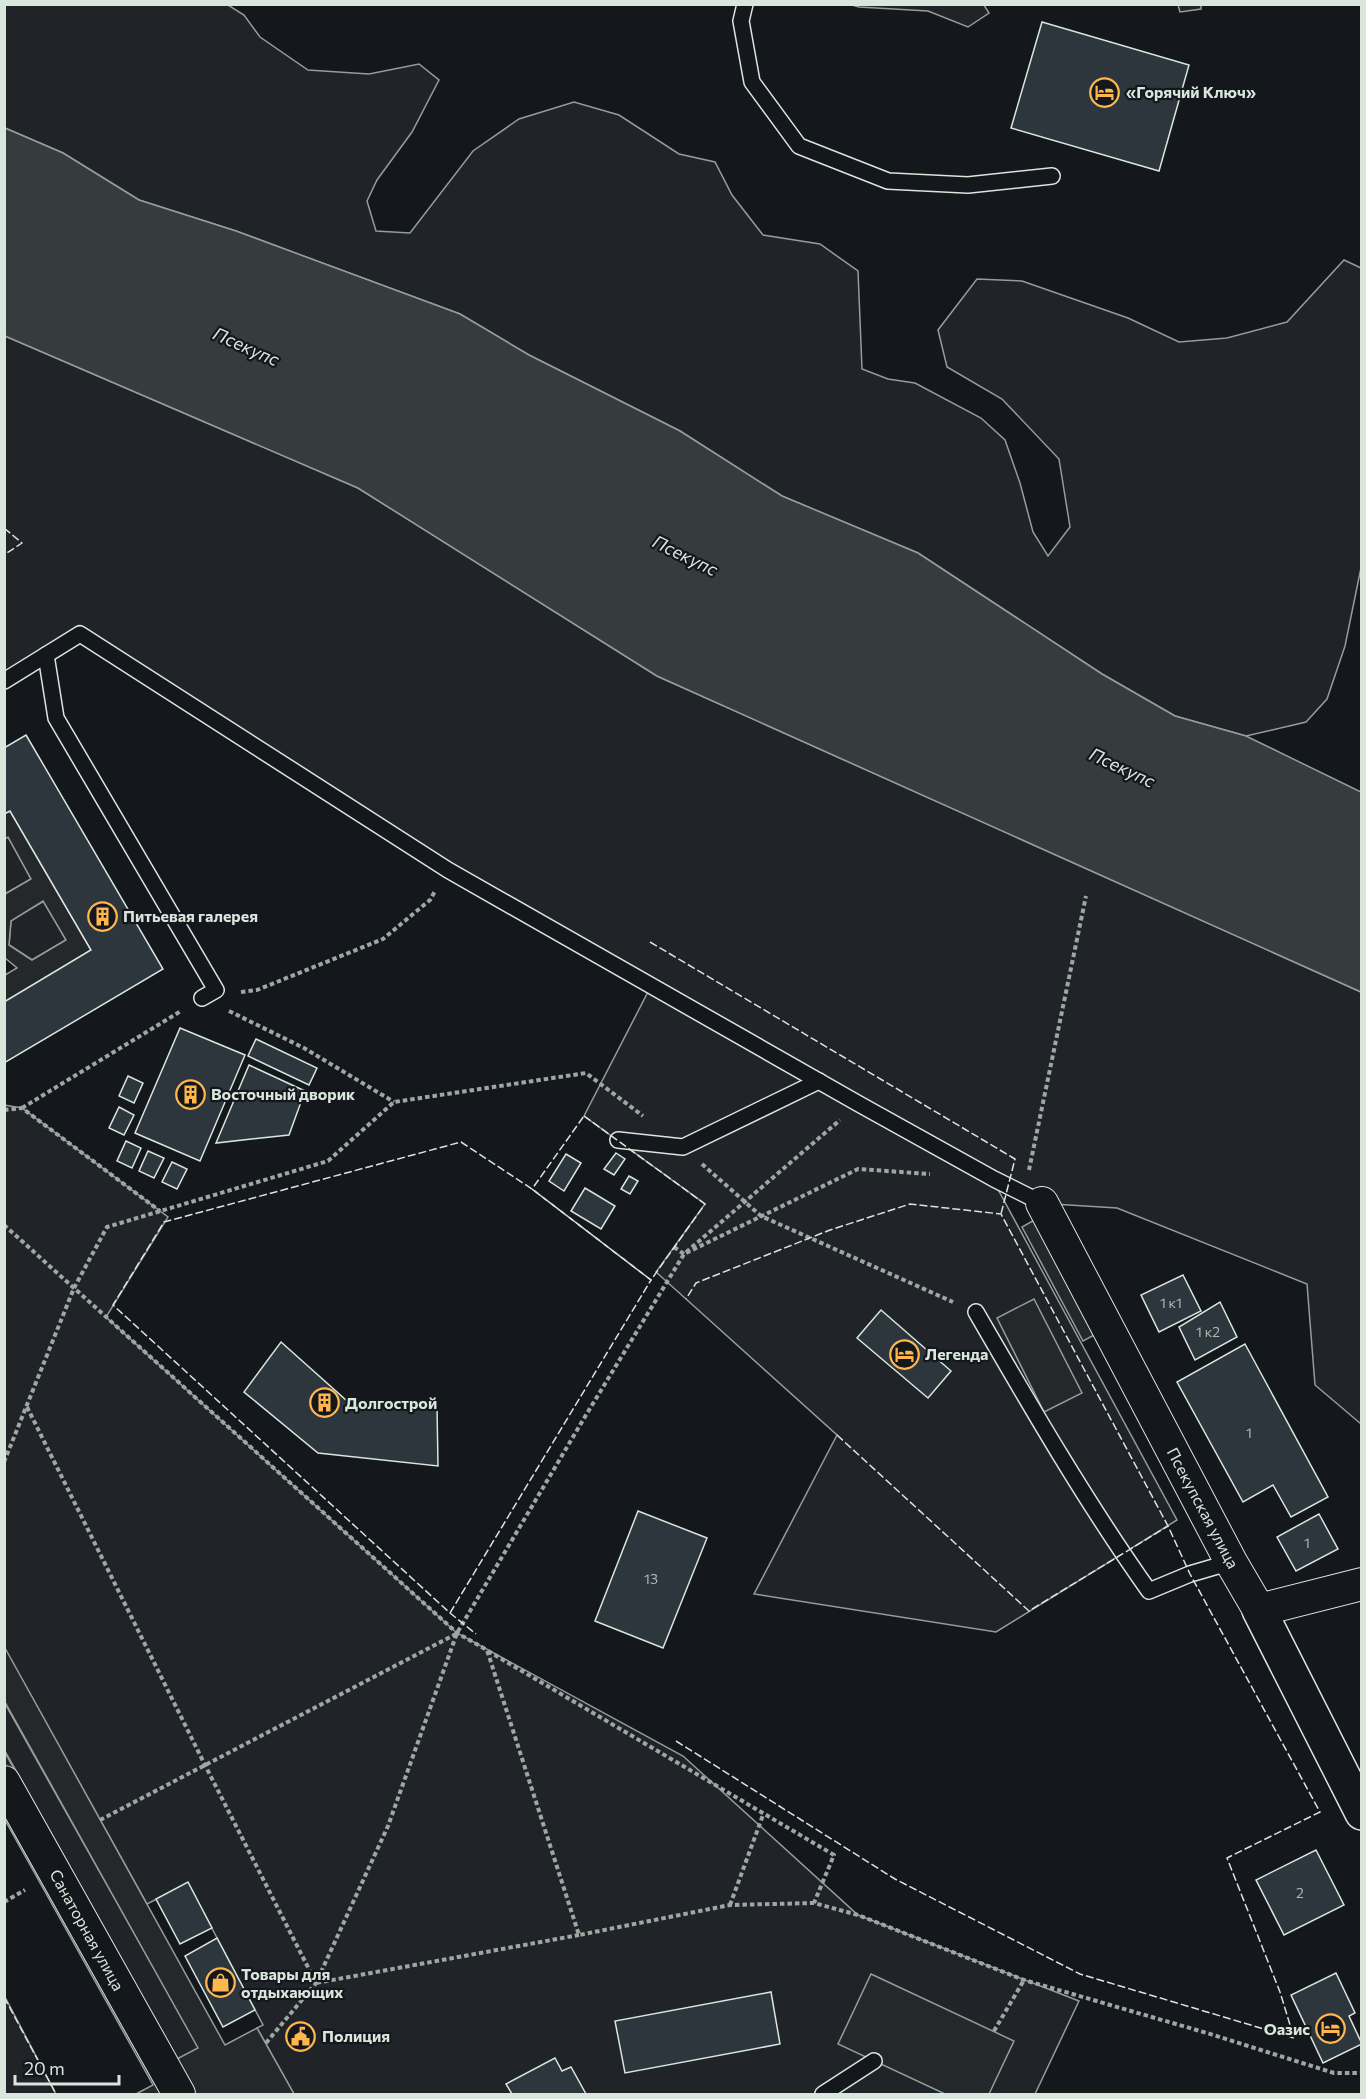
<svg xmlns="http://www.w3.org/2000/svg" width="1366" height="2099" font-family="Commissioner,sans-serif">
<rect width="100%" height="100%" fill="#14181c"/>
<g fill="#202428" stroke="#939e99" stroke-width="1.5">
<polygon points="5,4 228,5 244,15 260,37 308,70 369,74 419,64 439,80 412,132 377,180 367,201 376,231 410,233 473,151 519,119 574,102 619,115 679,154 715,162 732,195 763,235 820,244 858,271 862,369 888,379 915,383 981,418 1005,440 1020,483 1033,532 1048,556 1070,527 1059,459 1002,399 947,367 938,330 977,279 1022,281 1128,318 1179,342 1227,338 1287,322 1344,260 1361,268 1362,563 1345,646 1327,699 1306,722 1246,736 1175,716 1102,674 918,553 782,496 680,431 529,355 460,314 236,231 139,200 63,153 5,128"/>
<polygon points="852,5 984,5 989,13 968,27 928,11 859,7"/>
<polygon points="1178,5 1201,5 1201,9 1180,12"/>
<polygon points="5,336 358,488 657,676 1361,992 1361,1424 1315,1385 1307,1284 1117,1208 1053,1204 994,1182 1177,1520 996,1632 754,1594 837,1435 656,1272 705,1204 584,1116 651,986 448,870 80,634 5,681"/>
<polygon points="8,837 31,879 5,894 4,839"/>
<polygon points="44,901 66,940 32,960 9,945 11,920"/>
<polygon points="4,1105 22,1108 168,1217 106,1317 457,1633 683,1756 858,1915 1079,2001 1035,2094 294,2094 257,2028 263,2025 188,1883 147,1904 5,1649"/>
<polygon points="4,1702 199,2048 178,2060 5,1751"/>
<polygon points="4,1997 5,1997 56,2094 5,2094"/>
</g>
<g fill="#24282b" stroke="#939e99" stroke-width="1.5" fill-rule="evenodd">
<path d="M10,811l81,139 -86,52v-27l12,-7 -12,-10v-64l26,-15 -23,-42 -3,2 -1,-25zM43,901l23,39 -34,20 -23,-15 2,-24z"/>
<polygon points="1036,1219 1098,1333 1083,1341 1022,1227"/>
<polygon points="1034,1299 1082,1393 1044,1412 997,1318"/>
<polygon points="5,1648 225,2045 257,2028 294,2094 136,2094 153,2085 5,1820 4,1751 177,2059 198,2048 5,1702"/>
<polygon points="871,1974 1014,2041 989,2094 945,2094 838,2044"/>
</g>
<polygon fill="#363b3e" stroke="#939e99" stroke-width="1.5" points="5,128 63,153 139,200 236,231 460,314 529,355 680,431 782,496 918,553 1102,674 1175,716 1246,736 1361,792 1361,992 657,676 358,488 5,336"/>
<g fill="#2c363c" stroke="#d8e6dc" stroke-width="1.5">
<polygon points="1042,22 1189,65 1159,171 1011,128"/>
<polygon points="26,735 163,969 4,1063 4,1002 91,950 10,811 4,814 4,748"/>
<polygon points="180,1028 245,1055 200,1161 135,1133"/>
<polygon points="256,1039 317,1068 309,1085 248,1056"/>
<polygon points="249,1065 305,1091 289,1135 216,1143"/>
<polygon points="128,1076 143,1083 134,1103 119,1096"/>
<polygon points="119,1107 134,1115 124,1135 109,1128"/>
<polygon points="126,1141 141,1148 132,1168 117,1161"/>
<polygon points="148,1151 164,1158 154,1178 139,1171"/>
<polygon points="616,1153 625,1159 614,1175 604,1169"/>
<polygon points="566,1154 581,1163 564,1191 549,1181"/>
<polygon points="172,1162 187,1169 177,1189 162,1182"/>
<polygon points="629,1176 638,1181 630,1194 621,1189"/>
<polygon points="585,1188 615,1206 601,1229 571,1211"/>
<polygon points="1183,1275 1201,1311 1159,1332 1141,1295"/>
<polygon points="1220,1302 1237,1337 1195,1360 1179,1327"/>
<polygon points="881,1310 951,1371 928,1398 857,1338"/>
<polygon points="281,1342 346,1400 437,1406 438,1466 318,1453 244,1392"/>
<polygon points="1245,1344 1328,1497 1291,1517 1273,1485 1243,1502 1177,1382"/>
<polygon points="638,1511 707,1538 663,1648 595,1621"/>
<polygon points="1319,1514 1338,1549 1296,1571 1277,1537"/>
<polygon points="1316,1850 1344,1905 1284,1935 1256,1880"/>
<polygon points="188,1882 212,1928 180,1944 156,1899"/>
<polygon points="217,1938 255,2010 223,2027 185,1956"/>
<polygon points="1336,1973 1355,2013 1349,2016 1362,2044 1323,2063 1291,1995"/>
<polygon points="771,1992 780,2044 625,2073 615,2021"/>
<polygon points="555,2058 562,2071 571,2067 586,2094 512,2094 506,2084"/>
</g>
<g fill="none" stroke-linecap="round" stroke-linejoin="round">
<defs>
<g id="lane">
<polyline points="745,4 741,21 752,82 799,146 888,181 968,185 1052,176"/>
<polyline points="46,655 56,718 216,990 202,998"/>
<polyline points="4,681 80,634 448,870 859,1104 994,1179 1042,1203"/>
<polyline points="618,1140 683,1147 819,1081"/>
<path d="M976,1312c55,95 110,190 173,279l41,-17 41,-12"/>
<polyline points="823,2094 874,2061"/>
</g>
<g id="street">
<polyline points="1042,1203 1231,1562 1259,1610 1362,1584"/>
<polyline points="4,1782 179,2094"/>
</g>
<polyline id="secondary" points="1259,1610 1362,1813"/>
</defs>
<use href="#lane" stroke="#d8e6dc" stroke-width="18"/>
<use href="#street" stroke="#d8e6dc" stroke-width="34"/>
<use href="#secondary" stroke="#d8e6dc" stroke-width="36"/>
<g stroke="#9da8a2" stroke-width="4" stroke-dasharray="4.5 3" stroke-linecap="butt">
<polyline points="241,992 257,990 383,939 430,900 435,891"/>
<polyline points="229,1011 304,1048 394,1102"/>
<polyline points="22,1108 181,1011"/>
<polyline points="4,1110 22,1108 160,1211"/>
<polyline points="702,1164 761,1216 953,1302"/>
<polyline points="1029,1170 1086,896"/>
<polyline points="4,1225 457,1633 487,1650 579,1935 730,1905 814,1903 858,1915 1024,1980 1207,2033 1334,2073 1362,2073"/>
<polyline points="674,1247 684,1254 840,1120"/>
<polyline points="27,1407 205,1765 316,1983 579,1935"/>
<polyline points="4,1462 74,1288 107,1227 328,1161 394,1102 586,1073 643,1116"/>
<polyline points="488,1651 834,1855 814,1903"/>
<polyline points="100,1820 456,1634"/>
<polyline points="4,1902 25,1890"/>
<polyline points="730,1905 763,1815"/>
<polyline points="994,2031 1024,1980"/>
<polyline points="266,2043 316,1983 388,1826 457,1633 586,1415 684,1254 858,1169 930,1174"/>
</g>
<use href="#lane" stroke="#14181c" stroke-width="15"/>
<use href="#street" stroke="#14181c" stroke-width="32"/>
<use href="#secondary" stroke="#14181c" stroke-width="33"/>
<g stroke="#d8e6dc" stroke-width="1.5" stroke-dasharray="8 3" stroke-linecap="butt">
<polyline points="4,528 22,543 4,555"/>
<polyline points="650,942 1015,1159 1001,1214"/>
<polygon points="584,1116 705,1204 651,1280 532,1189"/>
<polyline points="837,1435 1029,1611 1168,1526"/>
<polyline points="450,1613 651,1280 532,1189 461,1142 164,1222 113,1305 450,1613 476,1634"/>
<polyline points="676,1741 895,1879 1080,1974 1294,2038 1280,1992 1227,1858 1320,1812 1190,1574 1168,1526 1001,1214 910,1204 830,1230 696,1283 686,1299"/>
<polyline points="4,1997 56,2094"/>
</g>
</g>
<defs>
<symbol id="hotel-ring" viewBox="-11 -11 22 22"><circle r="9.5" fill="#14181c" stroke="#ffb74d" stroke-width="1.5"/><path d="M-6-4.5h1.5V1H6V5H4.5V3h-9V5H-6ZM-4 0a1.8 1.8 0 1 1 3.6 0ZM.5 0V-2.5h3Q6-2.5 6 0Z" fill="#ffb74d"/></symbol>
<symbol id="building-ring" viewBox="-11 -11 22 22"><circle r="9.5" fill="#14181c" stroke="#ffb74d" stroke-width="1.5"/><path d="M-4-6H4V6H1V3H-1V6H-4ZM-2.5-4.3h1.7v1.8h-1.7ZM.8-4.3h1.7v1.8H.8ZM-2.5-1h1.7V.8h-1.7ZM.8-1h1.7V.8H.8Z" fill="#ffb74d"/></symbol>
<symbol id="shop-ring" viewBox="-11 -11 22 22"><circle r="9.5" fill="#14181c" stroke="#ffb74d" stroke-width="1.5"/><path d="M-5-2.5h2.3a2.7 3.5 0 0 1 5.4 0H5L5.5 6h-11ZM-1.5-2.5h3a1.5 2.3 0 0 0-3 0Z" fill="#ffb74d"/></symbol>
<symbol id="civic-ring" viewBox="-11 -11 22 22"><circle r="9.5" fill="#14181c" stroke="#ffb74d" stroke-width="1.5"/><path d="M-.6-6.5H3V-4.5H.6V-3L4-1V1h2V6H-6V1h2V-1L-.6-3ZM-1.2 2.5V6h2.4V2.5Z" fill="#ffb74d"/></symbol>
</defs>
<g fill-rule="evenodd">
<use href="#hotel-ring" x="1088" y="76" width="33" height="33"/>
<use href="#building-ring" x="86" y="900" width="33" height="33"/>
<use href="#building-ring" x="174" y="1078" width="33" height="33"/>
<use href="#hotel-ring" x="888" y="1338" width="33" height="33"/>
<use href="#building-ring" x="308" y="1386" width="33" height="33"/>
<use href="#shop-ring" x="204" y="1966" width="33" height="33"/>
<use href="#hotel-ring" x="1314" y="2012" width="33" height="33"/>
<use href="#civic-ring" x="284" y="2020" width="33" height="33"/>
</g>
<g text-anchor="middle" stroke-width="4.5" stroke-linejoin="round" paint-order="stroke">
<g font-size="14" fill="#adbab4">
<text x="1171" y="1308">1 к1</text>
<text x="1208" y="1337">1 к2</text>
<text x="1249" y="1438">1</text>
<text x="1307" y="1548">1</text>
<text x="651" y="1584">13</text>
<text x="1300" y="1898">2</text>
</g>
<g font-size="16" font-weight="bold" fill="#d8e6dc" stroke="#14181c" text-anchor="start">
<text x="1126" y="98">«Горячий Ключ»</text>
<text x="123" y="922">Питьевая галерея</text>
<text x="211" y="1100">Восточный дворик</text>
<text x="925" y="1360">Легенда</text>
<text x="345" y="1409">Долгострой</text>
<text x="241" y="1980">Товары для<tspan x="241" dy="18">отдыхающих</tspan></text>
<text x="1310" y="2035" text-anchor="end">Оазис</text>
<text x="322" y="2042">Полиция</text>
</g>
<g font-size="16" fill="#d8e6dc" stroke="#14181c">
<text transform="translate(1203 1508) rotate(62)" y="6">Псекупская улица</text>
<text transform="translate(87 1930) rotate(61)" y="6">Санаторная улица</text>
</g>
<g font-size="18" font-style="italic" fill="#d8e6dc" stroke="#14181c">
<text transform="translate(246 347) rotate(24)" y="6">Псекупс</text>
<text transform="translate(685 556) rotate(26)" y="6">Псекупс</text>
<text transform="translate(1122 768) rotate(25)" y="6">Псекупс</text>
</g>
</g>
<rect width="1366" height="2099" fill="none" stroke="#d8e6dc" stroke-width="12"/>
<path d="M15 2075v9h104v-9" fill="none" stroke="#d8e6dc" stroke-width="3"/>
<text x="24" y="2075" font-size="18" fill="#d8e6dc" stroke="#14181c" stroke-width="4.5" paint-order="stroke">20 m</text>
</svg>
